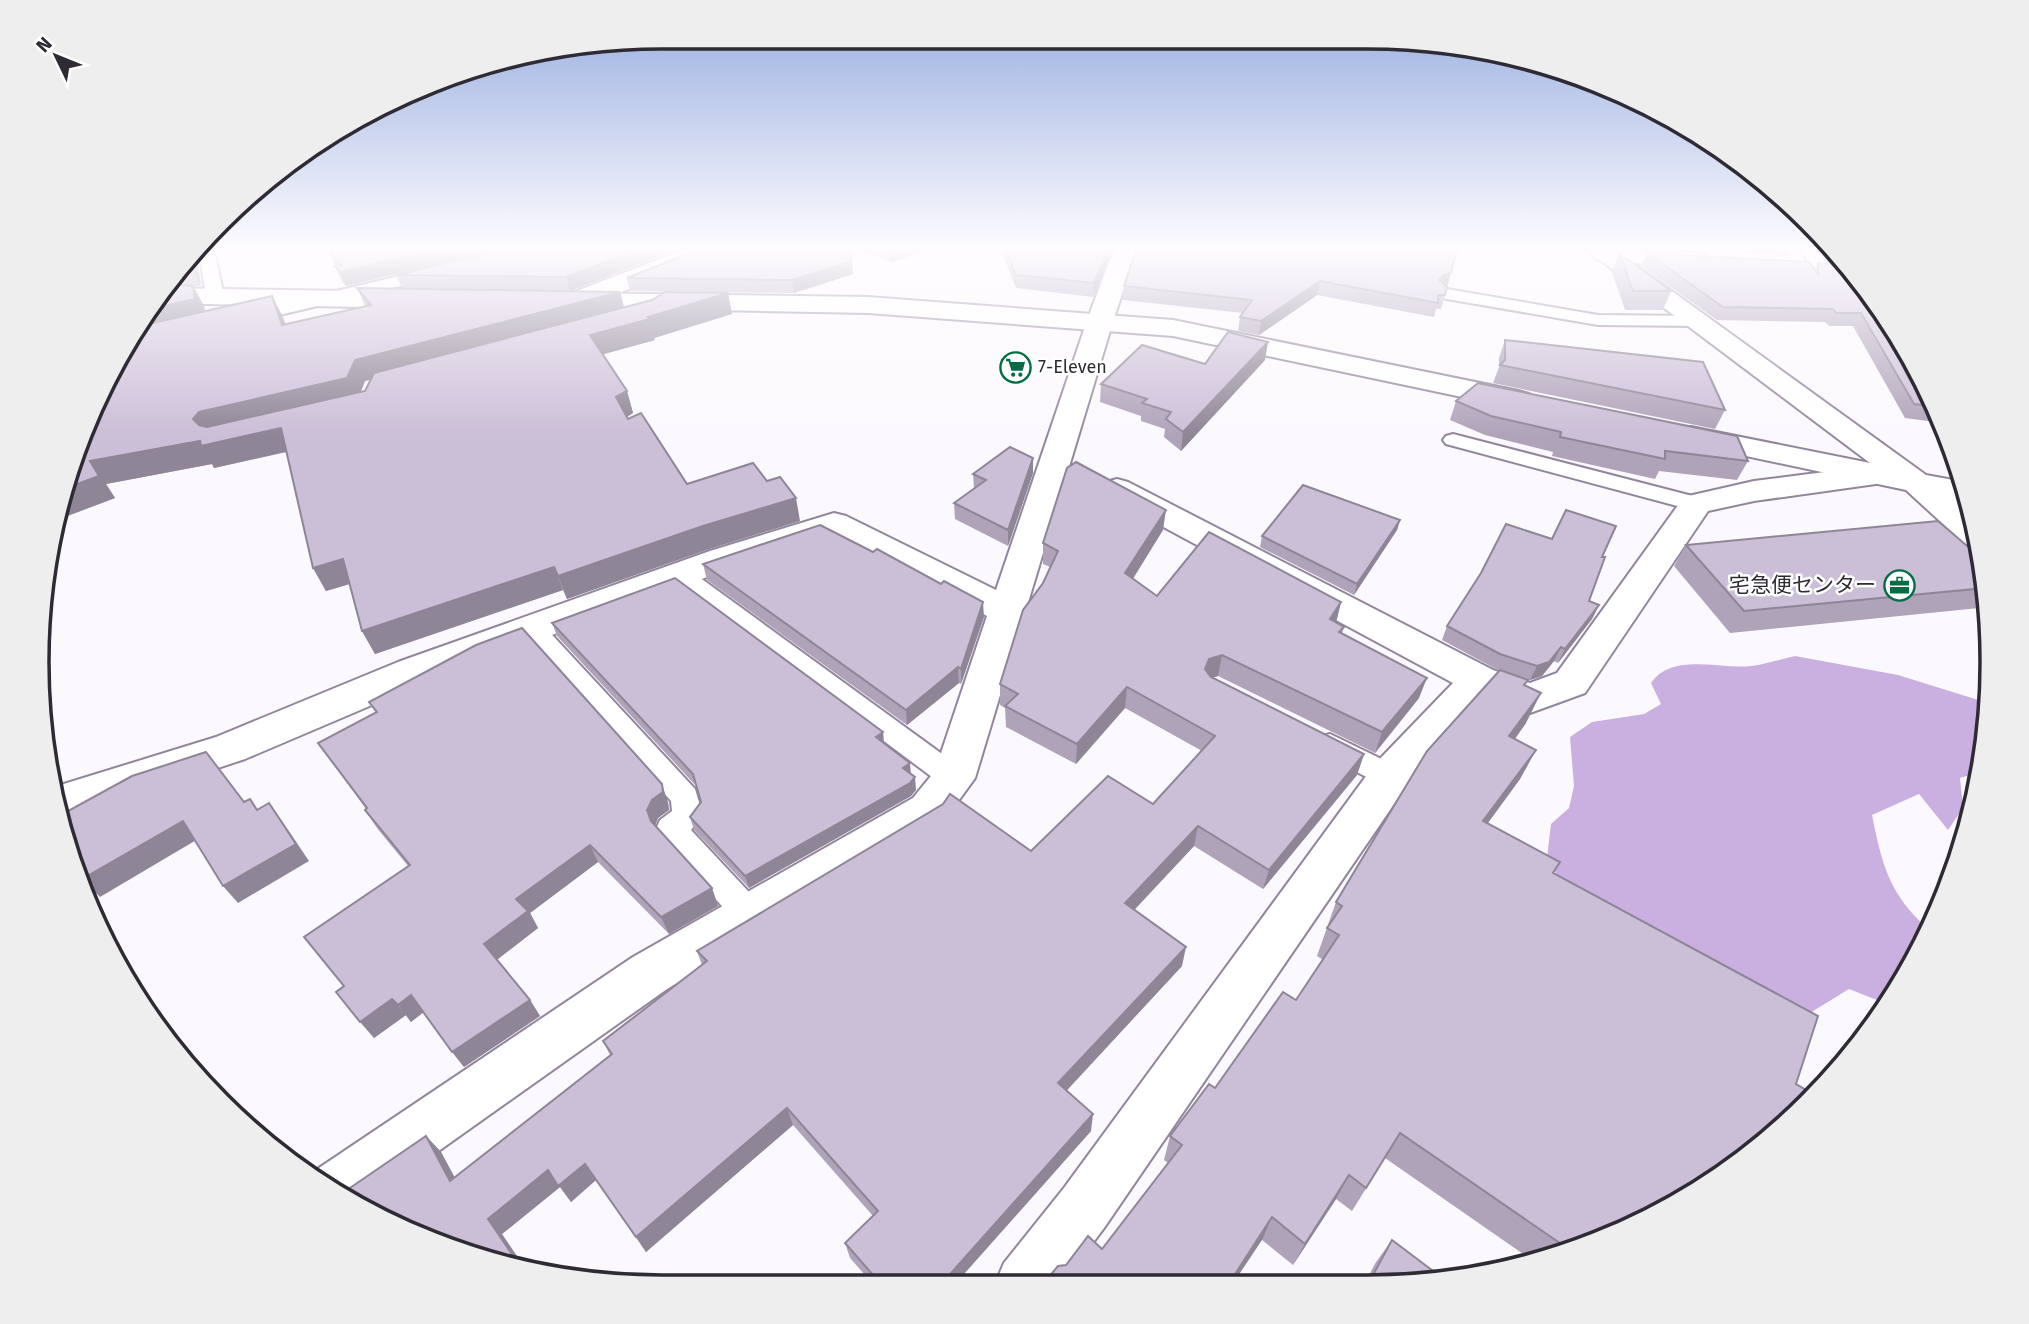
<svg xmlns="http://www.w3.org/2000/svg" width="2029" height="1324" font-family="'Fira Sans','Noto Sans JP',sans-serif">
<rect width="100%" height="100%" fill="#fcf9fe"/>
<path fill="#cab0e1" d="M1795,656l103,19 90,28 -1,41 -7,28 -20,6 3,30 -15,22 -29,-36 -47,21c10,50 17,79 57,115l-21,45 -21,29 -38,-15 -39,24 -241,-118 -22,-37 4,-34 18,-16 5,-22 -4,-49 22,-15 52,-8 17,-10 -10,-21c22,-31 68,-13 100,-17 15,-2 30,-7 44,-10z"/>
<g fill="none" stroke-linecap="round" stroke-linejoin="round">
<defs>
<g id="lane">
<polygon points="199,250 214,250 224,297 221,301 209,301 206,297"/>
<polygon points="1801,250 1817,250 1828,267 1826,271 1814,271"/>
<polygon points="433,268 439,269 442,273 439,277 246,323 237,318 240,314"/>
<polygon points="1447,289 1598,315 1696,316 1705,321 1696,326 1598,325 1441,298 1438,294 1441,290"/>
<polygon points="1453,434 1704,499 1707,504 1704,509 1696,511 1446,444 1443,440 1446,436"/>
<polygon points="679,567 688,569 964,770 969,778 964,786 954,789 944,786 670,581 667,575 670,569"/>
<polygon points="533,621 542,624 695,789 703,815 691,830 762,906 767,916 762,926 751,930 740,926 660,838 656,829 660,820 672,811 671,801 524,636 520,630 524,624"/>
<polygon points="1330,734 1400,768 1404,776 1400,784 1390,787 1380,784 1320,753 1316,745 1320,737"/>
</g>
<g id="street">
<polygon points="683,250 717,250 714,255 584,307 575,309 566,307 562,301 566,295"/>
<polygon points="1116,250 1140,250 1132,264 1113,321 975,778 943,822 667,989 361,1206 314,1175 316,1170 633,957 913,798 935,771 987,616 831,535 734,567 426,682 245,759 58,821 54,787 216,737 398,662 710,551 834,513 846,516 996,590 1087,321 1108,264"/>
<polygon points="1594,250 1696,253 1705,255 1708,260 1705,265 1696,267 1604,261 1595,259 1592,254"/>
<polygon points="1879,465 1890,468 1895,475 1890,482 1754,501 1708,511 1585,693 1530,713 1486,697 1405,788 1104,1228 1062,1284 995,1284 1004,1263 1064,1188 1375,764 1453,683 1106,496 1101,489 1106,482 1117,479 1128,482 1493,670 1530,683 1557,673 1684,497 1754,481"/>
</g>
<g id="secondary">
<polygon points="1587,250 1615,250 1926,475 1964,482 1971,502 1957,500 1973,515 1979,546 1965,544 1906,490 1680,442 1676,436 1680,430 1691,427 1870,463"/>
<polygon points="162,288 414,292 423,295 427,300 423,305 414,308 154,303"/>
<polygon points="569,293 868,297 1173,320 1519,391 1529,394 1534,400 1529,406 1519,409 1173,336 868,313 560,307 556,301 560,295"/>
</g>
</defs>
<use href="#lane" stroke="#92869d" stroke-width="4"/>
<use href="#street" stroke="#92869d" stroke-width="4"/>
<use href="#secondary" stroke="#92869d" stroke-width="4"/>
<use href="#lane" fill="#fff" fill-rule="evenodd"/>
<use href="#street" fill="#fff" fill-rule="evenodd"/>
<use href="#secondary" fill="#fff" fill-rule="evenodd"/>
</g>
<g fill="#afa3b9" fill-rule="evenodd">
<polygon points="328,250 496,250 346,286 341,280 335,266 336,266 333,262"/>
<polygon points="675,250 570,291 402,288 396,275"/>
<polygon points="857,250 926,250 892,262"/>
<polygon points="1001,250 1113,250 1093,297 1016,288"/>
<polygon points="1703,250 1792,250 1789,256"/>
<polygon points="1820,250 1834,250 1843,260 1825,258"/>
<path d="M196,253l5,33h-8l11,20 1,5 67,-15 13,29 80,-19 -8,-18 263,4 4,15 104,-14 4,21 -78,24 1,2 -52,14 24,37 6,22 -6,4 60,67 80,-3 33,40 -91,28 -142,50 -4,-9 -188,64 -13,-23 -12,-47 -24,7 -13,-23 -26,-116 -73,16 -2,-4 -106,20 9,14 -53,20 22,-95 82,-142zM370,380l-5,11 -4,1 4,-11z"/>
<polygon points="1619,253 1671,291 1663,310 1625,310 1612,272"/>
<polygon points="1647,253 1814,270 1818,263 1928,386 1952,449 1935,422 1905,418 1853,326 1829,326 1825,322 1717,320 1641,266"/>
<polygon points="1451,273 1441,309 1436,309 1434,317 1317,295 1259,335 1238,331 1240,317 1243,313 1123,300 1124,286"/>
<polygon points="853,274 794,293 630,291 627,278"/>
<polygon points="1505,340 1725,410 1715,429 1493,383 1499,367 1499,358"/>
<polygon points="1265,360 1181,451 1164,437 1165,429 1141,421 1141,416 1100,402 1101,384 1205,364"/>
<polygon points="1456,401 1748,461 1737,480 1659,471 1655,479 1552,456 1553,452 1485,435 1450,420"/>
<polygon points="1033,458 1033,473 1008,546 955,519 954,503 974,489 973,474"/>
<polygon points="1400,520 1397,530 1354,595 1260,547 1262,536"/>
<polygon points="1163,530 1133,579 1157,596 1341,602 1336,622 1344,627 1342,634 1419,698 1375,753 1218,676 1212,678 1364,754 1357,775 1263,889 1194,846 1134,910 1182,966 1067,1090 1091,1131 955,1284 872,1283 850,1258 845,1243 873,1216 793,1125 646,1252 596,1180 571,1202 560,1187 502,1234 344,1192 426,1136 441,1152 455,1178 610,1055 603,1041 702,965 697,951 1031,851 1153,804 1202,751 1125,708 1076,764 1006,727 1005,708 1000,705 1000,684 1050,567 1043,564 1043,543"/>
<polygon points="1686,545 1980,557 1989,607 1730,633 1674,566"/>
<polygon points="1602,557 1589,601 1599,605 1592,619 1558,663 1554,661 1542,676 1530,680 1494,668 1442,640 1447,626"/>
<polygon points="703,564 984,617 961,684 959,683 907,725 707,580"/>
<polygon points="552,623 883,732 884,743 911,774 916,790 911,796 749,888 694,830 690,817 701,802 697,787 557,636"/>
<polygon points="1525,686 1526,723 1515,739 1536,750 1520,779 1488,823 1553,873 1643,1223 1536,1263 1385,1158 1352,1211 1336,1199 1293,1265 1262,1240 1066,1265 1102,1249 1168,1163 1164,1160 1170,1136 1296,1000 1323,960 1317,956 1336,902"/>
<polygon points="369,702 668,802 669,810 658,818 655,826 712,888 718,906 669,934 598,862 530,913 538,928 497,960 530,1000 540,1016 464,1067 423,1012 411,1022 406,1015 374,1038 344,986 408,866 377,828 365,810 366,809 318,743 376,713"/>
<polygon points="1392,1240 1407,1286 1363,1286 1376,1262"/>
</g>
<g fill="#8e8596">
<polygon points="435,250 496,250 346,286 340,272"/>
<polygon points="637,250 675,250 570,291 566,277"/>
<polygon points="891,250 926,250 892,262"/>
<polygon points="1108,250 1113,250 1093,297 1094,283"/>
<polygon points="196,253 201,286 190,266 189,260"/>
<polygon points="852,261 853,274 794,293 792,280"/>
<polygon points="1451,273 1447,286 1439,280 1443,275"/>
<polygon points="1320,281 1317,295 1259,335 1261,321"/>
<polygon points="193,286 204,306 206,319 134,337 150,309"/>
<polygon points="620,292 625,312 365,381 357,400 206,441 193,419 199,412 355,360"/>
<polygon points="728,293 732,314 654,338 655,340 597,356 590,335"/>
<polygon points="272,296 283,317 293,346 282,325"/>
<polygon points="1268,342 1265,360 1181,451 1183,432"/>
<polygon points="627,391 633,413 623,419 616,397"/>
<polygon points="281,428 293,450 214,468 212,464 106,484 115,498 62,518 69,487 90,461 200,441"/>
<polygon points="1033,458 1033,473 1008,546 1008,530"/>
<polygon points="796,498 800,521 709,549 567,599 558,576 703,526"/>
<polygon points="1166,510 1163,530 1123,594 1125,573"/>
<polygon points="1400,520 1397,530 1354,595 1357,584"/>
<polygon points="343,559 356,582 326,591 313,568"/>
<polygon points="554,567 563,590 375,654 362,631"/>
<polygon points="983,602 984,617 961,684 961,669"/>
<polygon points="1341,602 1336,623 1330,619"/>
<polygon points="1599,605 1592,619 1558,663 1565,649"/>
<polygon points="1561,647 1554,661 1542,676 1530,680 1537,666"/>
<polygon points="1222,655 1218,676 1206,680 1205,669 1209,659"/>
<polygon points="958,667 959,683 907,725 906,710"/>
<polygon points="1427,678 1419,698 1375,753 1382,732"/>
<polygon points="1127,687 1125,708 1076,764 1077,744"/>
<polygon points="1541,693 1526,723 1495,766 1509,736"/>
<polygon points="883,732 884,745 876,737"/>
<polygon points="1536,750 1520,779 1468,850 1483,821"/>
<polygon points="1364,754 1357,775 1263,889 1269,870"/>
<polygon points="910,763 911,775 903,768"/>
<polygon points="915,777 916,790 911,796 749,888 745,876"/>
<polygon points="662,784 668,802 669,810 658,818 654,828 647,810"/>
<polygon points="269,803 282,821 309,861 238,903 223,886"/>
<polygon points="183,821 198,839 100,897 82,879"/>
<polygon points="1198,826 1194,846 1122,923 1125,903"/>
<polygon points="590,845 598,862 530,913 538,928 495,961 484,944 516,899"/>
<polygon points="712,888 718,906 669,934 661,917"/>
<polygon points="1186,947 1182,966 1057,1101 1058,1083"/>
<polygon points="411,995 424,1012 411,1022 398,1005"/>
<polygon points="392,999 406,1015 374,1038 360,1022"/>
<polygon points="530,1000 540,1016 464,1067 452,1052"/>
<polygon points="787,1108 793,1125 646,1252 636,1237"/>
<polygon points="1093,1114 1091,1131 955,1284 943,1284 943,1282"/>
<polygon points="426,1136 441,1152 465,1197 450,1181"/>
<polygon points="585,1164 596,1180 571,1202 560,1187 502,1234 523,1265 518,1263 488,1219 548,1170"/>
<polygon points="1349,1175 1336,1199 1293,1265 1305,1244"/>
<polygon points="1272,1217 1262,1240 1232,1285 1228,1285"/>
</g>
<g fill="#cbbed7" stroke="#8e8596" stroke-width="2">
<polygon points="329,250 435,250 340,272 335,266 341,265"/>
<polygon points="501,250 637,250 566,277 396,275"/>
<polygon points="697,250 850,250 852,261 792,280 627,278"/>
<polygon points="1006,250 1108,250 1094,283 1016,275"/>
<polygon points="1136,250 1457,250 1451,273 1443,275 1439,280 1447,287 1445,295 1438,295 1438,303 1320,281 1261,321 1240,317 1252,300 1124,286"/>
<polygon points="1619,253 1671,291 1633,291"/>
<polygon points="1647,253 1809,262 1818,274 1818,263 1847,265 1863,282 1928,386 1936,406 1914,404 1861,313 1836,313 1833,309 1723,307"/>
<polygon points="189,260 190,266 183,266"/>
<polygon points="164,284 193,286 195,299 150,309"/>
<polygon points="357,288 620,292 355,360 347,378 199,412 193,419 199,425 207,427 365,391 374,373 652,300 665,292 728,293 648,317 650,319 590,335 627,391 616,397 628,419 641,413 687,484 753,463 767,481 780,477 796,498 703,526 558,576 554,567 362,631 343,559 313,568 281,428 201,446 200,441 90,461 99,476 69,487 84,423 140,326 272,296 282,325 371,305"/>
<polygon points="1228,332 1268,342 1183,432 1166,419 1171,412 1142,403 1147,399 1101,384 1142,345 1205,364"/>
<polygon points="1505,340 1703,362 1725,410 1500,365 1505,360"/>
<polygon points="1478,383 1737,436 1748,461 1665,451 1665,459 1560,437 1561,432 1491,416 1456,401"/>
<polygon points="1010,447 1033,458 1008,530 954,503 986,480 973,474"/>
<polygon points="1076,462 1166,510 1125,573 1157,596 1209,532 1341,602 1330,619 1344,627 1339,632 1427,678 1382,732 1222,655 1209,659 1205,669 1211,677 1364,754 1269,870 1198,826 1125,903 1186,947 1058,1083 1093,1114 943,1282 944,1284 880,1283 845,1243 878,1211 787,1108 636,1237 585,1164 558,1186 548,1170 488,1219 518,1263 386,1223 333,1188 344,1192 426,1136 450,1181 612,1054 603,1041 707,961 697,951 943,804 950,794 1031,851 1108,776 1153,804 1215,736 1127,687 1077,744 1005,706 1018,694 1000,684 1023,610 1043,583 1058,551 1043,543 1067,468"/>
<polygon points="1303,485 1400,520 1357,584 1262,536"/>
<polygon points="1566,510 1616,526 1602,557 1605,557 1589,601 1599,605 1565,649 1561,647 1549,662 1537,666 1500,654 1447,626 1481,573 1506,524 1552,539"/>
<polygon points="1938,521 1980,557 1985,588 1744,611 1686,545"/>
<polygon points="820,525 873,552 877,549 941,584 944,581 983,602 961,669 958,667 906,710 703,564"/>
<polygon points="675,578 883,732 876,737 910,763 903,768 915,777 910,783 745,876 690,817 701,802 693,774 552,623"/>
<polygon points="522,628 662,784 663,792 652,800 647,810 651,821 712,888 661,917 590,845 516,899 528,911 484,944 530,1000 452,1052 411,995 398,1005 392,999 360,1022 336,992 344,986 304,937 410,865 365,810 367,808 318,743 377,712 369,702 476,645"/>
<polygon points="1500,670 1528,680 1524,685 1541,693 1509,736 1536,750 1483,821 1560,862 1553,873 1818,1016 1796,1084 1815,1095 1747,1158 1643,1223 1570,1250 1400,1133 1366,1188 1349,1175 1305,1244 1272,1217 1228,1285 1043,1284 1058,1266 1066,1265 1088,1236 1102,1249 1182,1145 1170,1136 1209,1084 1215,1088 1283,992 1296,1000 1339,935 1327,928 1342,906 1336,902 1427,751"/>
<polygon points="206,752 244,802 250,799 257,810 269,803 296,844 223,886 183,821 82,879 58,823 57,817 132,776"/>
<polygon points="1392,1240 1445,1280 1407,1286 1367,1286"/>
</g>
<linearGradient id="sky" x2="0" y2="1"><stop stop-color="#96acdf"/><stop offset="0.57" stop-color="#fefcff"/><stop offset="1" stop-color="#fefcff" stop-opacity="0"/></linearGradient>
<rect width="2029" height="436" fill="url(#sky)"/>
<defs>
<symbol id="supermarket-ring" viewBox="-11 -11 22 22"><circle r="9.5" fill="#fff" stroke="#036d43" stroke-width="1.5"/><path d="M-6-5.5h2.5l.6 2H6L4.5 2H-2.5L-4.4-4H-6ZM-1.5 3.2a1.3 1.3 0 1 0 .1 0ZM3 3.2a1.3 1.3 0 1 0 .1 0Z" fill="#036d43"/></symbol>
<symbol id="office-ring" viewBox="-11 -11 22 22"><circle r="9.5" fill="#fff" stroke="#036d43" stroke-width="1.5"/><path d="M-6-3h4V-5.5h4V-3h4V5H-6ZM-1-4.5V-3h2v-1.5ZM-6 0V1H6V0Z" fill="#036d43"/></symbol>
</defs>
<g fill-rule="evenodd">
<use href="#supermarket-ring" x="998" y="350" width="35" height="35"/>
<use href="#office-ring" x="1882" y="568" width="35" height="35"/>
</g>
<g text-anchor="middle" stroke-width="5" stroke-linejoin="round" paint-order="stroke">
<g font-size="18" fill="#2f2b34" stroke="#fff" text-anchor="start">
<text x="1038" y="373">7-Eleven</text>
</g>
<g font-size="21" fill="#2f2b34" stroke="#fff" text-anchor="end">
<text x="1876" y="592">宅急便センター</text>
</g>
</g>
<path d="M0 0H2029V1324H0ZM662 49H1367A613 613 0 0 1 1980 662V662A613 613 0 0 1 1367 1275H662A613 613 0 0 1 49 662V662A613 613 0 0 1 662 49Z" fill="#eeeeef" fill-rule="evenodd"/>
<path fill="none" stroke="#2f2b34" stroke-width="3.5" d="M662 49H1367A613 613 0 0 1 1980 662V662A613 613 0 0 1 1367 1275H662A613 613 0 0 1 49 662V662A613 613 0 0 1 662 49Z"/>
<g transform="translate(56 56) rotate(313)" stroke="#ffffff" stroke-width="5" paint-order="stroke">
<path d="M0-5L12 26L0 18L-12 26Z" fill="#2f2b34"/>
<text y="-10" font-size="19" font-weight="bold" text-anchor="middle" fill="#2f2b34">N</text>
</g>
</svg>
